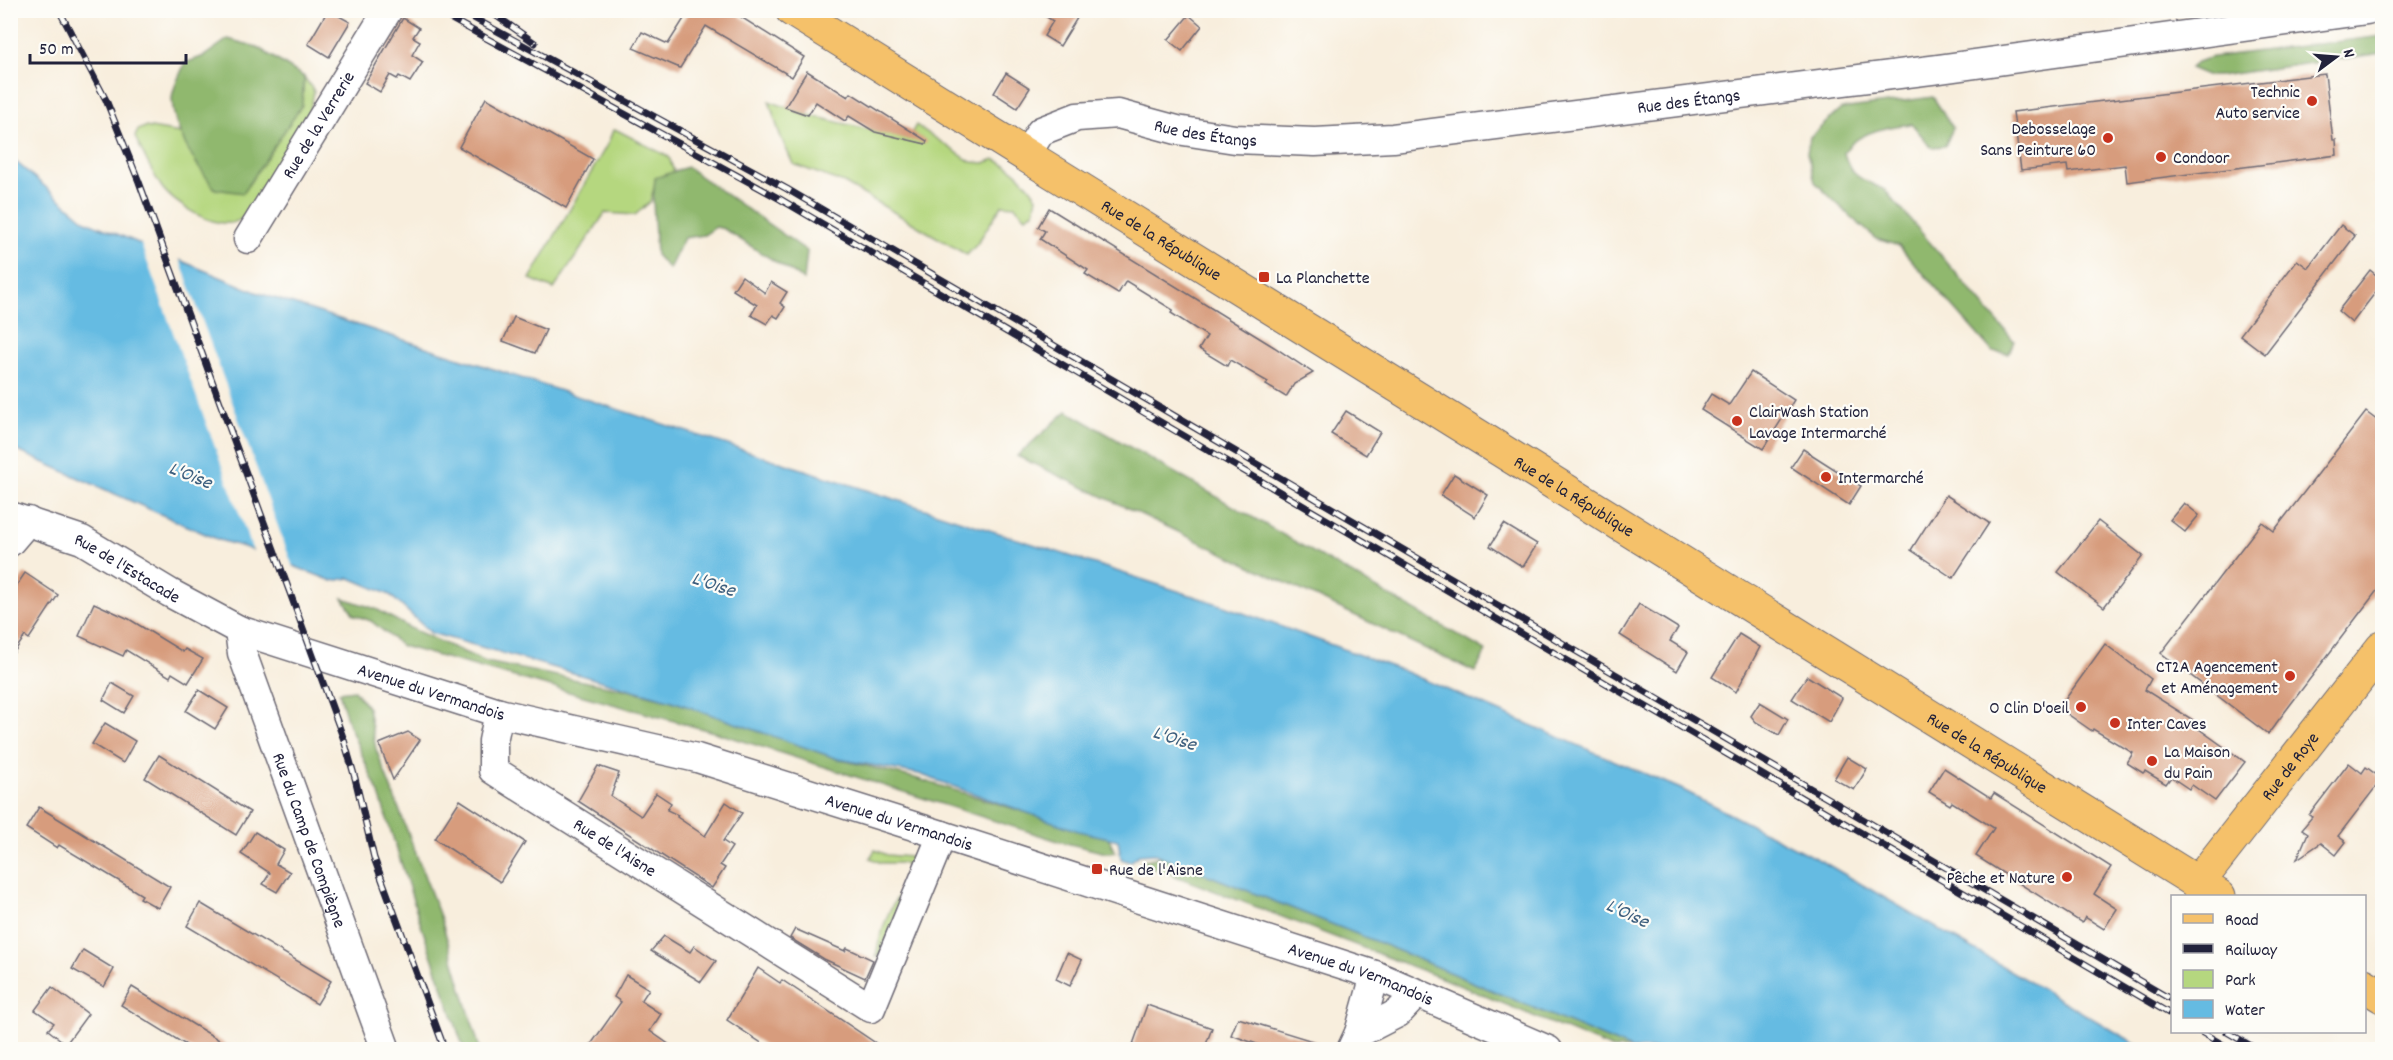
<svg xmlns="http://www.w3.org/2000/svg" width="2393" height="1060" font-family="Dekko,sans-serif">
<rect width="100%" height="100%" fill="#fdfcf7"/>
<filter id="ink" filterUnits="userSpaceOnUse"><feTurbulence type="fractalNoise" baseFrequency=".0167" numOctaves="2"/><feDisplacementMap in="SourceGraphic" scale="12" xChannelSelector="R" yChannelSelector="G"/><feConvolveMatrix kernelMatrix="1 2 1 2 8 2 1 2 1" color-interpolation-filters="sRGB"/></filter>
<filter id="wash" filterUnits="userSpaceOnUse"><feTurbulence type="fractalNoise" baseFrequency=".008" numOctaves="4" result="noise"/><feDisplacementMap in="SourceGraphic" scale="24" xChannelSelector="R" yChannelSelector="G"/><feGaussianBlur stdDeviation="1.35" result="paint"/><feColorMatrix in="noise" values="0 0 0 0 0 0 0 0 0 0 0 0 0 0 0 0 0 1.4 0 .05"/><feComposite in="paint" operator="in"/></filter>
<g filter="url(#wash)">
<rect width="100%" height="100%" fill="#f8eedd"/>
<g fill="#b5d77f" stroke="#6c7c5d" stroke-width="1.5">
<path d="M304,77l10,14c-3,27 -23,56 -38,79 -9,13 -22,40 -35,49 -21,15 -68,-15 -80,-33 -10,-15 -18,-33 -26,-49l3,-7 7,-3 35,6 19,35 103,-63z"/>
<path d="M769,101l39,14 100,24 8,-14 55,37 13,1 10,-4c22,10 29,19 43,38l-3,15 -8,5 -11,-11 -13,-1 -25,39 -10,11 -123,-72 -51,-19 -13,-29z"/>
<polygon points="613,130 617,130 669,157 674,172 669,183 654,188 650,202 635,215 605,213 554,289 530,279 608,143"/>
<path d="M875,850l12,5 23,2 5,8 -35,91 -4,1c1,-12 10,-40 16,-51 7,-13 15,-21 17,-35l-5,-8h-23l-11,-5z"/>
</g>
<g fill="#90b86e" stroke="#596d54" stroke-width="1.5">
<polygon points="2382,36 2382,53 2219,76 2209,76 2190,68 2197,62 2213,57"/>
<path d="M228,39l29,8 47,30 -2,28 -59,88 -28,-4c-19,-25 -42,-57 -43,-90 0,-11 9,-26 13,-36l19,-7z"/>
<path d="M1933,97l20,31 -8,18 -14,1 -19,-23c-22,2 -56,7 -68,29 7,26 19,26 41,37l129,151 -5,12 -16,-1 -94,-106 -22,-7 -25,-21 -37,-36 -8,-29 3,-16 31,-28z"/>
<polygon points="687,167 807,251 804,280 724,229 716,227 704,235 684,238 669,269 656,255 653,200 655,178"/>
<polygon points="1067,411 1486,651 1475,672 1017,456"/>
<polygon points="343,598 376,609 410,628 486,662 633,691 701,708 838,759 915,778 1109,838 1115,852 1106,853 1058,841 721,734 402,646 371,621 354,615"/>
<polygon points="354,690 368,708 376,749 441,919 480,1049 464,1049 422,928 379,794 348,723 339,692"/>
<polygon points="1172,854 1659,1049 1613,1049 1444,979 1160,870 1140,864 1141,861"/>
</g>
<polygon fill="#65bbe2" stroke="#446e8e" stroke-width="1.5" points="10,157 86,221 256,292 1221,605 1401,670 1681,789 1825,863 2145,1049 1631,1049 1387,946 1155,854 1139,855 1130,862 1121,859 1118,840 1078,831 919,774 838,759 672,701 431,633 390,595 350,578 332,581 244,547 219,540 11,448"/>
<polygon fill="#f8eedd" points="139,239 178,255 294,570 254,554"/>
<g id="blocks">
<g fill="#d79c7d">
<polygon points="328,10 350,22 329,57 308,44"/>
<polygon points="681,10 730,10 804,57 792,77 706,26 680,68 633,48 642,32 668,44 687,14"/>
<polygon points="1036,10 1082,10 1060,46 1044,36 1053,21"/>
<polygon points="1189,15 1202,26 1182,51 1168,40"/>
<polygon points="403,18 419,28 413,37 420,41 412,55 423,62 410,82 399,76 397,79 390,75 380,92 365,83"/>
<polygon points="807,71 848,97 851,93 927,141 926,144 875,132 849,116 845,121 816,102 808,115 785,107"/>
<polygon points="1006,73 1030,88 1017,108 994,93"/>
<polygon points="2325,74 2333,140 2336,140 2337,155 2127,182 2125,165 2068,172 2067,165 2021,170 2013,112"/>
<polygon points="486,98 593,159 566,208 459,147"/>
<polygon points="1049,208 1274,347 1313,373 1294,384 1286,397 1266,385 1268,382 1230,360 1227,366 1199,349 1207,336 1171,313 1173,310 1126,281 1118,294 1085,274 1088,270 1040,239 1045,231 1038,227"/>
<polygon points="2341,225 2355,236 2265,354 2240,335 2297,260 2308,268"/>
<polygon points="2370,270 2382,280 2382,284 2352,323 2338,311"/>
<polygon points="742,276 765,293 771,282 787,292 780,303 785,307 778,318 773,315 767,324 751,315 757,305 733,290"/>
<polygon points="514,317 546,330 535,353 503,341"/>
<polygon points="1751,372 1794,400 1763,449 1701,410 1711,394 1729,405"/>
<polygon points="1346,411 1380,432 1366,455 1331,434"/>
<polygon points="2366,412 2382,424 2382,584 2268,734 2161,653 2262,522 2274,531"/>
<polygon points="1803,449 1861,486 1849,505 1791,467"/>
<polygon points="1454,474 1488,495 1475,517 1441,495"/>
<polygon points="1946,495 1989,523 1953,578 1911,550"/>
<polygon points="2184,503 2199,515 2185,532 2170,520"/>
<polygon points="2098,521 2143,556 2104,607 2058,572"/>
<polygon points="1504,524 1537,544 1523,567 1490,546"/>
<polygon points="25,573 58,595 29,639 25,636 10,658 10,595"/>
<polygon points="94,603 129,619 183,652 185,649 203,659 188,683 172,673 170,677 126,650 123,656 79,636"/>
<polygon points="1639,604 1678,628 1670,641 1688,652 1677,671 1620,635"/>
<polygon points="1739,634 1760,647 1736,692 1712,677"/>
<polygon points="2105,644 2151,679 2145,690 2201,725 2199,729 2245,762 2215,801 2192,785 2189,789 2171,777 2166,784 2145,771 2143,773 2127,763 2133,753 2093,729 2092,731 2059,708"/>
<polygon points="1807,676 1842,698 1829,722 1792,699"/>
<polygon points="112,683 134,696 124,713 103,700"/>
<polygon points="199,690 228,708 215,729 186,711"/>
<polygon points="1760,702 1788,719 1779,735 1756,722 1751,716"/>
<polygon points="105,723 135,741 123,763 92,744"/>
<polygon points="408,732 420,740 393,780 379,744"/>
<polygon points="159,755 250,812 236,835 145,778"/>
<polygon points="1847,757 1867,769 1854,790 1834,779"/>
<polygon points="2349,763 2362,773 2366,767 2382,779 2338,836 2346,842 2336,855 2321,843 2297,859 2308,833 2302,829 2312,817 2309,815"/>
<polygon points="598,766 619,773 611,796 641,816 656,793 671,803 667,810 678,815 677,817 705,836 726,802 742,813 723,841 732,847 720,865 725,868 712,888 578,801"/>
<polygon points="1944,768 1991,798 1994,793 2111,867 2094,894 2117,909 2104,929 2085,917 2082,923 1976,856 1994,828 1952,802 1950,805 1929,792"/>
<polygon points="460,800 525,842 500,882 435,839"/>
<polygon points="39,807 170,887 158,908 140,898 142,895 124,884 59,845 57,848 26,828"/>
<polygon points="255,832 284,850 276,864 290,872 277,892 263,884 270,873 241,854"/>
<polygon points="200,903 331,981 317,1004 187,926"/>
<polygon points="795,929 845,951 847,948 873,960 865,978 824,959 790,938"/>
<polygon points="664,936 690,952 694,946 716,961 701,982 651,951"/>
<polygon points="83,950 114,969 104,987 72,969"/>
<polygon points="1067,953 1082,960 1070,986 1056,979"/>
<polygon points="758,968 780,983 782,980 886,1050 772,1050 727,1020"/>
<polygon points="626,975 649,989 641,1001 661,1014 650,1031 677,1050 587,1050 621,1002 614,997"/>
<polygon points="52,987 88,1014 66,1044 48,1030 54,1023 35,1010"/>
<polygon points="132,987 194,1025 236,1050 194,1050 121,1005"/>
<polygon points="1147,1005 1212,1028 1204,1050 1131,1050"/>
<polygon points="1238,1018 1329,1046 1329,1050 1274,1050 1231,1035"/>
</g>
</g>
</g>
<g filter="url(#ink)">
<use href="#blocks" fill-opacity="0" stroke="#6d6974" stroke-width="1.5"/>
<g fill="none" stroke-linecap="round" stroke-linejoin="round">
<defs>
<g id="minor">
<path id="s1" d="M1026,155l15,-24 36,-14 41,-3 59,16 58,9 80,3 78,-4 546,-69 428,-59"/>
<path id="s2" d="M248,239l140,-229"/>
<path id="s3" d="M10,516l72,24 88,53 69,37 260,83 198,45 245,77 433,140 173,75"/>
<polyline points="10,542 28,521"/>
<path id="s4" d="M239,630l3,23 144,397"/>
<path id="s5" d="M499,713l-6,28v29l378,238 71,-173"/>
<polyline points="1359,1033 1398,1013 1417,993"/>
<polyline points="1351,1050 1359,1033 1375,975"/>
</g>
<g id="major">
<path id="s6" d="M792,10l1427,886"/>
<path id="s7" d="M2197,884l185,-236"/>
<polyline points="2364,985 2382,996"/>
</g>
</defs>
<use href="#minor" stroke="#6d6974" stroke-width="31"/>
<use href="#major" stroke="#6d6974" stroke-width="35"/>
<use href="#minor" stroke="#fff" stroke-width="28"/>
<use href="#major" stroke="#f5c16b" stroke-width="33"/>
<defs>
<g id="rail">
<polyline points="59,10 106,100 139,182 344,740 355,778 374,858 445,1050"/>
<polyline points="435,10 780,199 2172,1015"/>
<polyline points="459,10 787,189 2172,1000"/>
<polyline points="488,10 535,43"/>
<polyline points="2201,1032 2232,1050"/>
<polyline points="2227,1032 2258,1050"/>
</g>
</defs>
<use href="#rail" stroke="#22223b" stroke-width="7"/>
<use href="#rail" stroke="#fdfcf7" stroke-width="4.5" stroke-dasharray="14" stroke-linecap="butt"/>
</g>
</g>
<g fill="#c8321e" stroke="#fdfcf7" stroke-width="2">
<circle cx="2312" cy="101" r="6"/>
<circle cx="2108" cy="138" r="6"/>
<circle cx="2161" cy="157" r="6"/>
<rect x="1258" y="271" width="12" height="12" rx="3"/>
<circle cx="1737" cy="421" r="6"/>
<circle cx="1826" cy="477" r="6"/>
<circle cx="2290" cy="676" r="6"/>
<circle cx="2081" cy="707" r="6"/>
<circle cx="2115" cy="723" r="6"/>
<circle cx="2152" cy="761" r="6"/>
<rect x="1091" y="863" width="12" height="12" rx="3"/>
<circle cx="2067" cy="877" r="6"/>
</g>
<g text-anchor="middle" stroke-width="4.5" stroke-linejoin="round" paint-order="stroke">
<g font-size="18" fill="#22223b" stroke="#fdfcf7" text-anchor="start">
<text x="2300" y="97" text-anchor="end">Technic<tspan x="2300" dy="21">Auto service</tspan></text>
<text x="2096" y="134" text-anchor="end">Debosselage<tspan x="2096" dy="21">Sans Peinture 60</tspan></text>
<text x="2173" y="163">Condoor</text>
<text x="1276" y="283">La Planchette</text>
<text x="1749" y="417">ClairWash Station<tspan x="1749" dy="21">Lavage Intermarché</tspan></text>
<text x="1838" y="483">Intermarché</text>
<text x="2278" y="672" text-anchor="end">CT2A Agencement<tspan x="2278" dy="21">et Aménagement</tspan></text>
<text x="2069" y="713" text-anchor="end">O Clin D'oeil</text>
<text x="2127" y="729">Inter Caves</text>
<text x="2164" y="757">La Maison<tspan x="2164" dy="21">du Pain</tspan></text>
<text x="1109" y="875">Rue de l'Aisne</text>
<text x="2055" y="883" text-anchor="end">Pêche et Nature</text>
</g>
<g font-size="18" fill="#22223b" stroke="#fdfcf7">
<text dy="6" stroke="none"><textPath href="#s1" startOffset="684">Rue des Étangs</textPath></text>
<text dy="6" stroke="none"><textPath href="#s2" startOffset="134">Rue de la Verrerie</textPath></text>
<text dy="6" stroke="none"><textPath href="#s1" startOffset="198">Rue des Étangs</textPath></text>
<text dy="6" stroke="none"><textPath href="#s6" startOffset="435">Rue de la République</textPath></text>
<text dy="6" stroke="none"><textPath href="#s6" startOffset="921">Rue de la République</textPath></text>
<text dy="6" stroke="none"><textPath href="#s3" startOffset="129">Rue de l'Estacade</textPath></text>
<text dy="6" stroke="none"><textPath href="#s3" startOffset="459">Avenue du Vermandois</textPath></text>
<text dy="6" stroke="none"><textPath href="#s6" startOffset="1407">Rue de la République</textPath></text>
<text dy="6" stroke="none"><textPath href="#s7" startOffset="150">Rue de Roye</textPath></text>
<text dy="6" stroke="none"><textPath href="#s3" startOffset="945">Avenue du Vermandois</textPath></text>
<text dy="6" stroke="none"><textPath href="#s4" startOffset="222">Rue du Camp de Compiègne</textPath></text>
<text dy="6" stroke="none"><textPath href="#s5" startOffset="202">Rue de l'Aisne</textPath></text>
<text dy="6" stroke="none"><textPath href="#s3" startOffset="1431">Avenue du Vermandois</textPath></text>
</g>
<g font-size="20" font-style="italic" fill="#3d5f7e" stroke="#fdfcf7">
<text transform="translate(191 474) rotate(22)" y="7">L'Oise</text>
<text transform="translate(714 583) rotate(18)" y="7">L'Oise</text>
<text transform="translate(1175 737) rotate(18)" y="7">L'Oise</text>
<text transform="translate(1628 912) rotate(25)" y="7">L'Oise</text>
</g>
</g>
<rect width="2393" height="1060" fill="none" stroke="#fdfcf7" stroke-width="36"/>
<rect x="2171" y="895" width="195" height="138" fill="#fdfcf7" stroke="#a5a5ac" stroke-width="1.5"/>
<rect x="2183" y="914" width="30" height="9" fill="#f5c16b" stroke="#a5a5ac" stroke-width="1.5"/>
<text x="2225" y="925" font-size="18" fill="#22223b">Road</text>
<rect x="2183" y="944" width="30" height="9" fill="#22223b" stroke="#a5a5ac" stroke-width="1.5"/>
<text x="2225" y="955" font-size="18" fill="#22223b">Railway</text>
<rect x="2183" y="970" width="30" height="18" fill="#b5d77f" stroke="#a5a5ac" stroke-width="1.5"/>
<text x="2225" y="985" font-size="18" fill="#22223b">Park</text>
<rect x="2183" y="1000" width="30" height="18" fill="#65bbe2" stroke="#a5a5ac" stroke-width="1.5"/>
<text x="2225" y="1015" font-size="18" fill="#22223b">Water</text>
<g transform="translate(2336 57) rotate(74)" stroke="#fdfcf7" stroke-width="4.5" paint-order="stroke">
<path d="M0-4.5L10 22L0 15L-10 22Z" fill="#22223b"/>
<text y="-9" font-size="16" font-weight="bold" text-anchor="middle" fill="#22223b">N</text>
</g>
<path d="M30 54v9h156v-9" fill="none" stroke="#22223b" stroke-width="3"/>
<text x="39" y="54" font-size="18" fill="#22223b" stroke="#fdfcf7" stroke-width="4.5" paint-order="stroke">50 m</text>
</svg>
